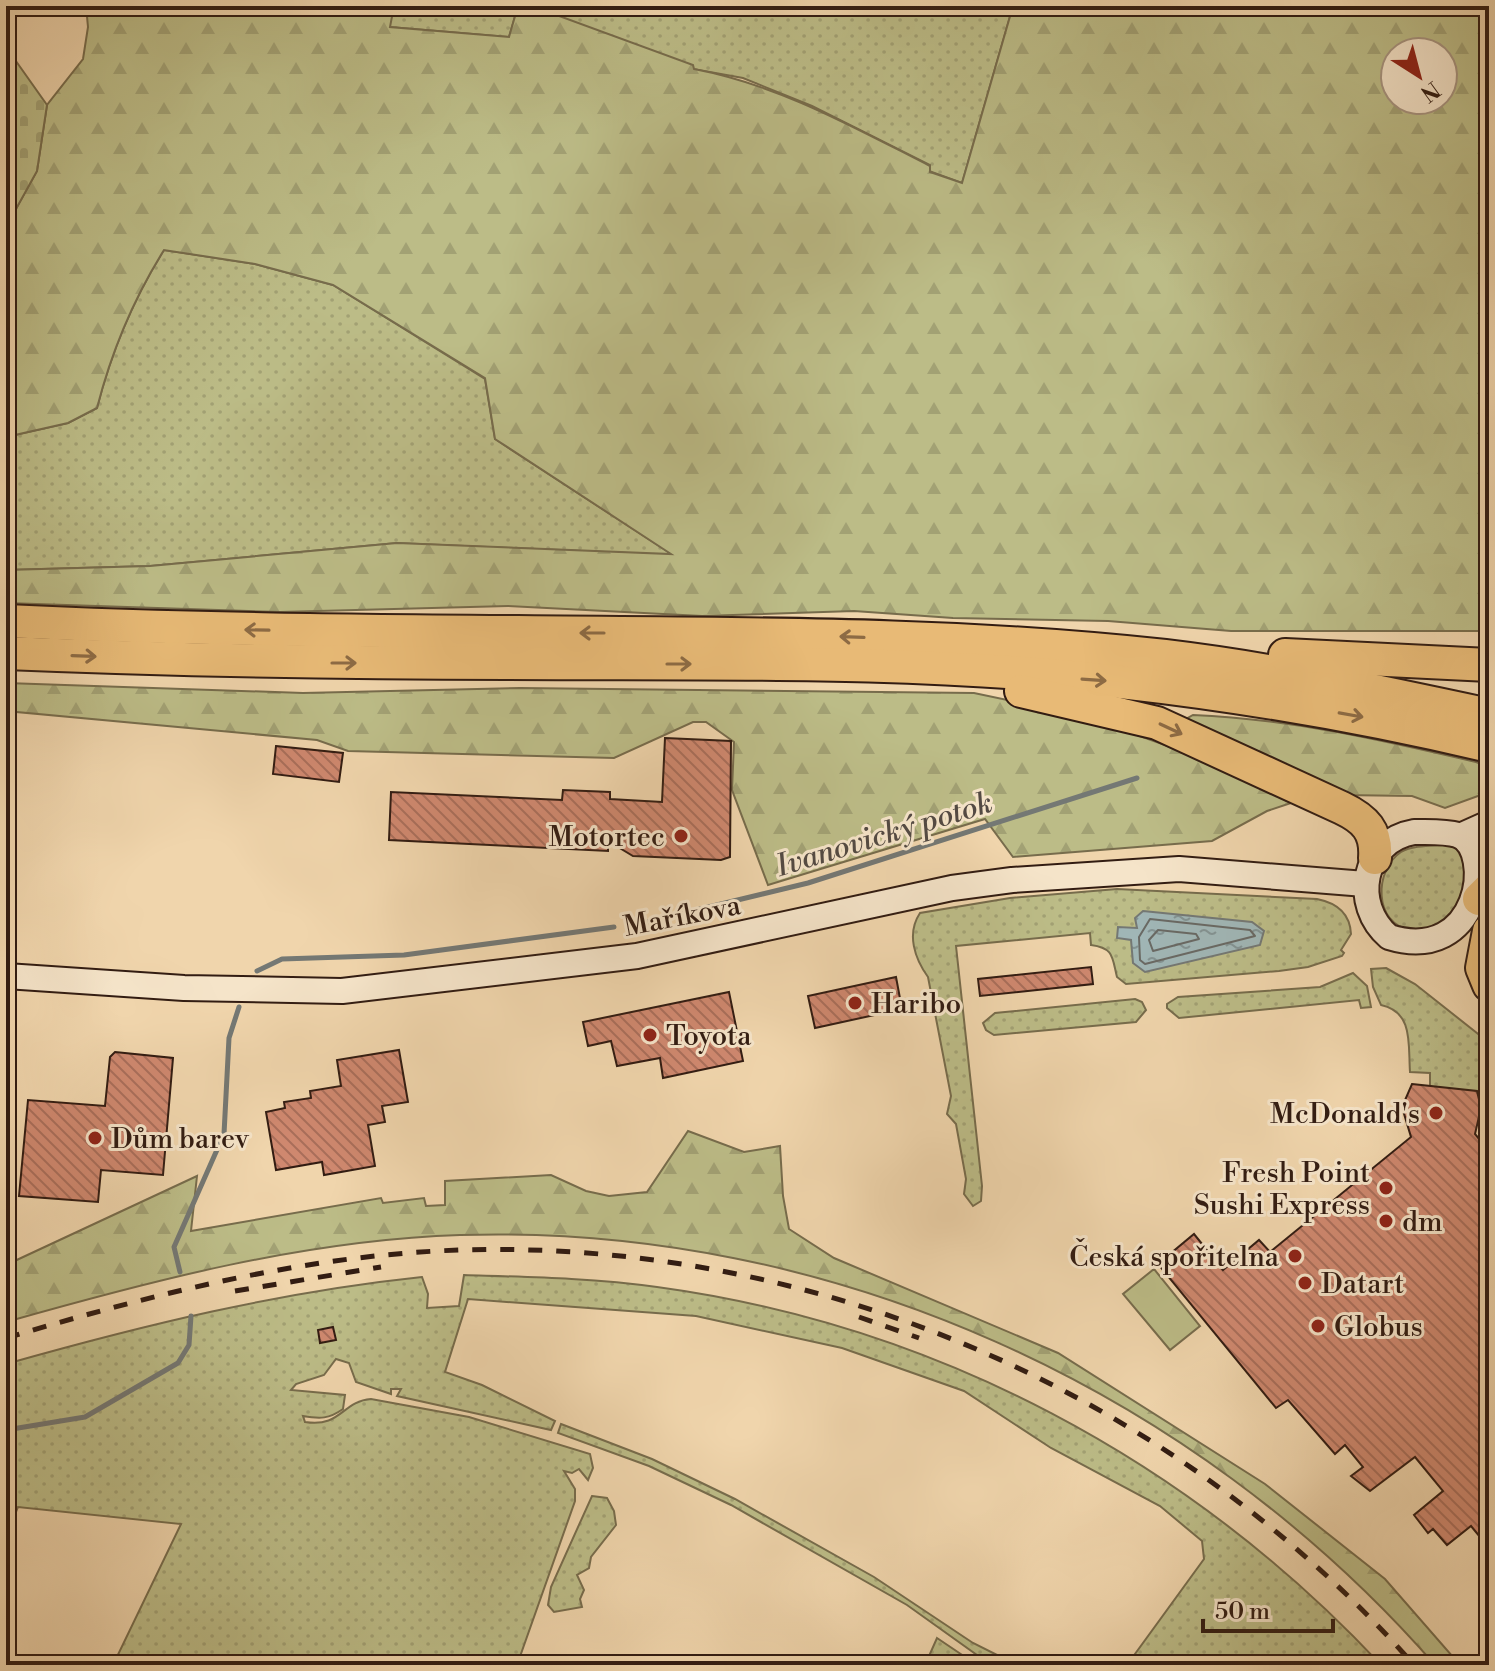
<svg xmlns="http://www.w3.org/2000/svg" width="1495" height="1671" font-family="'Libre Bodoni',serif">
<defs>
<pattern id="grass-dots" width="8" height="8" patternUnits="userSpaceOnUse" patternTransform="scale(2)"><rect width="8" height="8" fill="#bcbc87"/><path d="M2 2h.1M6 6h.1" fill="none" stroke="#a2a174" stroke-width="1.8" stroke-linecap="round"/></pattern>
<pattern id="forest-firs" width="22" height="20" patternUnits="userSpaceOnUse" patternTransform="scale(2)"><rect width="22" height="20" fill="#bcbc87"/><path d="M5 1l3.5 6h-7zM16 11l3.5 6h-7z" fill="#a2a174"/></pattern>
<pattern id="cemetery-stones" width="16" height="16" patternUnits="userSpaceOnUse" patternTransform="scale(2)"><rect width="16" height="16" fill="#bcbc87"/><path d="M2 7V4a2 2 0 0 1 4 0v3zM10 15v-3a2 2 0 0 1 4 0v3z" fill="#a2a174"/></pattern>
<pattern id="water-ripples" width="26" height="14" patternUnits="userSpaceOnUse" patternTransform="scale(2)"><rect width="26" height="14" fill="#a0b6b6"/><path d="M2 4q2-2 4 0t4 0M15 11q2-2 4 0t4 0" fill="none" stroke="#839393"/></pattern>
<pattern id="building-back-hatch" width="6" height="6" patternUnits="userSpaceOnUse" patternTransform="scale(2)"><rect width="6" height="6" fill="#cf886f"/><path d="M-1 5l2 2M0 0l6 6M5-1l2 2" fill="none" stroke="#a96e5a"/></pattern>
</defs>
<rect width="100%" height="100%" fill="#f0d5ac"/>
<filter id="stains"><feTurbulence type="fractalNoise" baseFrequency=".0025" numOctaves="4"/><feColorMatrix values="0 0 0 0 .2 0 0 0 0 .09 0 0 0 0 .02 0 0 0 .5 -.17"/></filter>
<radialGradient id="worn" r=".72"><stop offset=".6" stop-color="#630" stop-opacity="0"/><stop offset="1" stop-color="#630" stop-opacity=".3"/></radialGradient>
<g fill="url(#grass-dots)" stroke="#776c4c" stroke-width="2">
<polygon points="394,6 518,6 509,37 389,27"/>
<polygon points="532,6 1013,6 962,183 929,171 930,165 812,106 743,78 693,69"/>
<path d="M164,250l91,14 78,21 152,94 10,60 178,116 -276,-12 -247,23 -144,4v-133l62,-14 29,-15c14,-55 37,-110 67,-158z"/>
<path d="M1456,843l18,32 -26,50c-11,2 -26,7 -37,5 -38,-6 -37,-60 -10,-78 14,-8 39,-6 55,-9z"/>
<path d="M1117,889l200,10c20,4 33,14 34,35l-10,16 3,3 -2,3 -34,11 -29,4 -153,13 -9,-7c-5,-20 -3,-29 -26,-32l-1,-12 -134,13 26,240 -1,15 -8,5 -9,-12 2,-15 -10,-55 -9,-10 4,-18 -23,-119c-13,-18 -22,-43 -8,-64l90,-15z"/>
<path d="M1386,968l29,16 72,57 2,90 -9,-12 1,-11 -51,-21v-14l-20,-1c-2,-27 4,-60 -29,-67l-8,-18 -2,-18z"/>
<polygon points="1353,973 1367,986 1371,1007 1361,1008 1359,1000 1179,1018 1167,1008 1167,1004 1178,997 1320,987"/>
<polygon points="1135,999 1142,1002 1146,1010 1136,1022 994,1035 986,1030 983,1023 995,1013"/>
<path d="M464,1275c64,2 129,3 193,12 279,38 532,173 724,378h-254l77,-106 -2,-18 -42,-35 -109,-58 -87,-57 -122,-43 -146,-32 -228,-17 -23,73 37,13 73,36 -4,9 -154,-34 4,-7h-10v5l-35,-12 -7,-19 -13,-4 -12,16 -28,9 -5,6 54,5 -2,14c-14,10 -23,10 -40,7l2,6c36,6 37,-21 66,-23l98,18 121,37 3,14 -5,12 -9,-11 -7,4 -8,-2 11,18v12l-58,164h-404l68,-141 -163,-17 -12,30v-173c138,-39 273,-72 416,-87l6,17 -1,14 32,-2z"/>
<polygon points="561,1424 652,1459 735,1499 874,1577 973,1643 1017,1665 991,1665 907,1605 731,1505 649,1466 558,1433"/>
<polygon points="592,1496 607,1498 614,1511 616,1525 591,1557 589,1568 577,1575 584,1590 580,1599 582,1607 554,1612 548,1605 551,1587"/>
<polygon points="937,1638 977,1665 925,1665"/>
</g>
<g fill="url(#forest-firs)" stroke="#776c4c" stroke-width="2" fill-rule="evenodd">
<path d="M86,6h308l-4,21 119,10 9,-31h14l161,59 1,4c85,16 159,58 236,97v6l32,11 51,-177h476v625h-258l-123,-10 -155,-3 -99,-7 -152,5 -194,-10 -228,6 -274,-9v-33l144,-4 247,-23 274,11 -176,-115 -10,-61 -152,-93 -78,-21 -91,-14c-30,48 -53,103 -67,158l-29,15 -62,14v-210l31,-56 10,-66 36,-46 5,-32zM1395,52h48v48h-48z"/>
<polygon points="6,683 303,693 520,688 974,693 1084,716 1165,745 1245,778 1291,803 1267,811 1212,841 1013,857 985,819 768,885 732,790 734,742 706,722 693,722 614,758 348,751 317,740 6,711"/>
<path d="M1193,715c97,4 189,25 283,47l13,5v25l-44,16 -33,-12 -70,-1 -156,-76z"/>
<path d="M688,1131l56,21 36,-6 3,50 6,33 45,29 224,95 207,131 120,95 75,86h-25c-242,-277 -605,-442 -975,-430 -154,5 -306,45 -454,87v-57l191,-89 -6,55 190,-33 2,5 41,-5 2,8 19,-1v-24l106,-6 35,16 23,5 38,-4z"/>
</g>
<polygon fill="url(#cemetery-stones)" stroke="#776c4c" stroke-width="2" points="6,47 47,105 37,171 6,227"/>
<polygon fill="#bcbc87" stroke="#776c4c" stroke-width="2" points="1154,1269 1200,1326 1170,1350 1123,1294"/>
<polygon fill="url(#water-ripples)" stroke="#747874" stroke-width="2" points="1143,911 1252,922 1264,931 1260,945 1145,972 1133,963 1131,940 1117,938 1118,927 1137,928 1135,918"/>
<g fill="none" stroke-linecap="round" stroke-linejoin="round">
<g stroke="#696964" stroke-width="2">
<polygon points="1150,919 1250,930 1255,936 1145,964 1140,960 1139,937"/>
<polygon points="1158,930 1196,934 1199,939 1153,951 1149,940"/>
</g>
<g stroke="#747874" stroke-width="5">
<polyline points="642,923 808,883 1137,778"/>
<polyline points="257,971 282,959 404,955 614,927"/>
<polyline points="180,1272 174,1247 224,1134 229,1038 239,1007"/>
<polyline points="6,1430 85,1417 178,1363 189,1345 191,1316"/>
</g>
</g>
<g fill="url(#building-back-hatch)" stroke="#321c12" stroke-width="2">
<polygon points="665,738 731,741 730,857 721,860 633,856 608,841 608,851 389,840 391,792 562,800 563,790 610,792 610,799 662,802"/>
<polygon points="276,746 343,753 339,782 273,774"/>
<polygon points="1091,967 1093,984 980,996 978,979"/>
<polygon points="896,977 902,1009 815,1028 808,996"/>
<polygon points="729,992 743,1061 663,1078 660,1058 617,1066 611,1041 588,1046 583,1022"/>
<polygon points="399,1050 408,1102 382,1106 385,1122 368,1125 375,1166 324,1175 322,1162 276,1170 266,1112 285,1108 284,1102 311,1098 310,1091 341,1086 337,1060"/>
<polygon points="115,1052 173,1058 163,1175 101,1170 98,1202 19,1196 28,1100 105,1106 110,1057"/>
<polygon points="1412,1084 1477,1091 1481,1108 1475,1134 1489,1151 1489,1548 1471,1526 1447,1545 1433,1529 1428,1533 1414,1515 1443,1491 1415,1457 1370,1491 1351,1476 1363,1467 1345,1445 1335,1454 1288,1400 1276,1408 1158,1264 1194,1234 1223,1270 1259,1240 1270,1252 1411,1137 1402,1107"/>
<polygon points="333,1327 336,1340 320,1343 318,1330"/>
</g>
<g fill="none" stroke-linecap="round" stroke-linejoin="round">
<defs>
<g id="secondary">
<path d="M1414,832c13,0 31,-1 44,3 37,15 22,130 -69,102 -38,-32 -27,-96 25,-105z"/>
<polyline points="1460,836 1489,823"/>
<polyline points="6,976 184,988 342,991 637,956 952,888 1012,880 1179,869 1365,884"/>
</g>
<g id="highway">
<path d="M6,621c205,10 409,10 614,12 181,1 364,3 545,23 109,13 217,36 324,59"/>
<path d="M6,653c167,7 334,10 501,10 204,1 411,-4 614,19 124,14 246,35 368,64"/>
<polyline points="1285,655 1489,665"/>
<path d="M1021,691l136,32 185,85c23,11 35,23 33,50"/>
<polyline points="1479,899 1489,889"/>
<polyline points="1489,931 1482,968 1489,985"/>
</g>
</defs>
<use href="#secondary" stroke="#321c12" stroke-width="28"/>
<use href="#highway" stroke="#321c12" stroke-width="36"/>
<use href="#secondary" stroke="#f5e4c9" stroke-width="24"/>
<use href="#highway" stroke="#e8ba76" stroke-width="32"/>
<g stroke="#321c12" stroke-width="5" stroke-dasharray="14 14" stroke-linecap="butt">
<polyline points="235,1291 381,1267"/>
<polyline points="859,1317 919,1338"/>
<path d="M6,1338c148,-44 299,-83 454,-88 361,-11 716,145 954,415"/>
</g>
</g>
<defs><path id="oneway-shaft" d="M-6 0H5M1.5-3L5.5 0L1.5 3" fill="none" stroke-width="1.6" stroke-linecap="round" stroke-linejoin="round" transform="scale(2)"/></defs>
<g stroke="#8d6b44">
<use href="#oneway-shaft" transform="translate(257 630) rotate(-179)"/>
<use href="#oneway-shaft" transform="translate(592 633) rotate(-180)"/>
<use href="#oneway-shaft" transform="translate(852 637) rotate(-178)"/>
<use href="#oneway-shaft" transform="translate(84 656) rotate(2)"/>
<use href="#oneway-shaft" transform="translate(344 663)"/>
<use href="#oneway-shaft" transform="translate(679 664)"/>
<use href="#oneway-shaft" transform="translate(1094 680) rotate(4)"/>
<use href="#oneway-shaft" transform="translate(1351 715) rotate(10)"/>
<use href="#oneway-shaft" transform="translate(1171 729) rotate(25)"/>
</g>
<g fill="#8f2418" stroke="#f5e4c9" stroke-width="3">
<circle cx="681" cy="836" r="8"/>
<circle cx="855" cy="1003" r="8"/>
<circle cx="650" cy="1035" r="8"/>
<circle cx="1436" cy="1113" r="8"/>
<circle cx="95" cy="1138" r="8"/>
<circle cx="1386" cy="1188" r="8"/>
<circle cx="1386" cy="1221" r="8"/>
<circle cx="1295" cy="1256" r="8"/>
<circle cx="1305" cy="1283" r="8"/>
<circle cx="1318" cy="1326" r="8"/>
</g>
<g text-anchor="middle" stroke-width="6" stroke-linejoin="round" paint-order="stroke">
<g font-size="28" fill="#321c12" stroke="#f5e4c9" text-anchor="start">
<text x="665" y="846" text-anchor="end">Motortec</text>
<text x="871" y="1013">Haribo</text>
<text x="666" y="1045">Toyota</text>
<text x="1420" y="1123" text-anchor="end">McDonald's</text>
<text x="111" y="1148">Dům barev</text>
<text x="1370" y="1182" text-anchor="end">Fresh Point<tspan x="1370" dy="32">Sushi Express</tspan></text>
<text x="1402" y="1231">dm</text>
<text x="1279" y="1266" text-anchor="end">Česká spořitelna</text>
<text x="1321" y="1293">Datart</text>
<text x="1334" y="1336">Globus</text>
</g>
<g font-size="28" fill="#321c12" stroke="#f5e4c9">
<text transform="translate(682 915) rotate(-11)" y="10">Maříkova</text>
</g>
<g font-size="30" font-style="italic" fill="#534a43" stroke="#f5e4c9">
<text transform="translate(884 834) rotate(-17)" y="10">Ivanovický potok</text>
</g>
</g>
<rect width="1495" height="1671" fill="none" stroke="#f0d5ac" stroke-width="32"/>
<rect x="8" y="8" width="1479" height="1655" fill="none" stroke="#321c12" stroke-width="4"/>
<rect x="16" y="16" width="1463" height="1639" fill="none" stroke="#321c12" stroke-width="2"/>
<g transform="translate(1419 76) rotate(144)"><circle r="38" fill="#f5e4c9" stroke="#a79480" stroke-width="2"/>
<path d="M0-6L14 30L0 20L-14 30Z" fill="#8f2418"/>
<text y="-12" font-size="22" font-weight="bold" text-anchor="middle" fill="#321c12">N</text>
</g>
<path d="M1203 1619v12h130v-12" fill="none" stroke="#321c12" stroke-width="4"/>
<text x="1215" y="1619" font-size="24" fill="#321c12" stroke="#f5e4c9" stroke-width="6" paint-order="stroke">50 m</text>
<rect width="100%" height="100%" filter="url(#stains)"/>
<rect width="100%" height="100%" fill="url(#worn)"/>
</svg>
